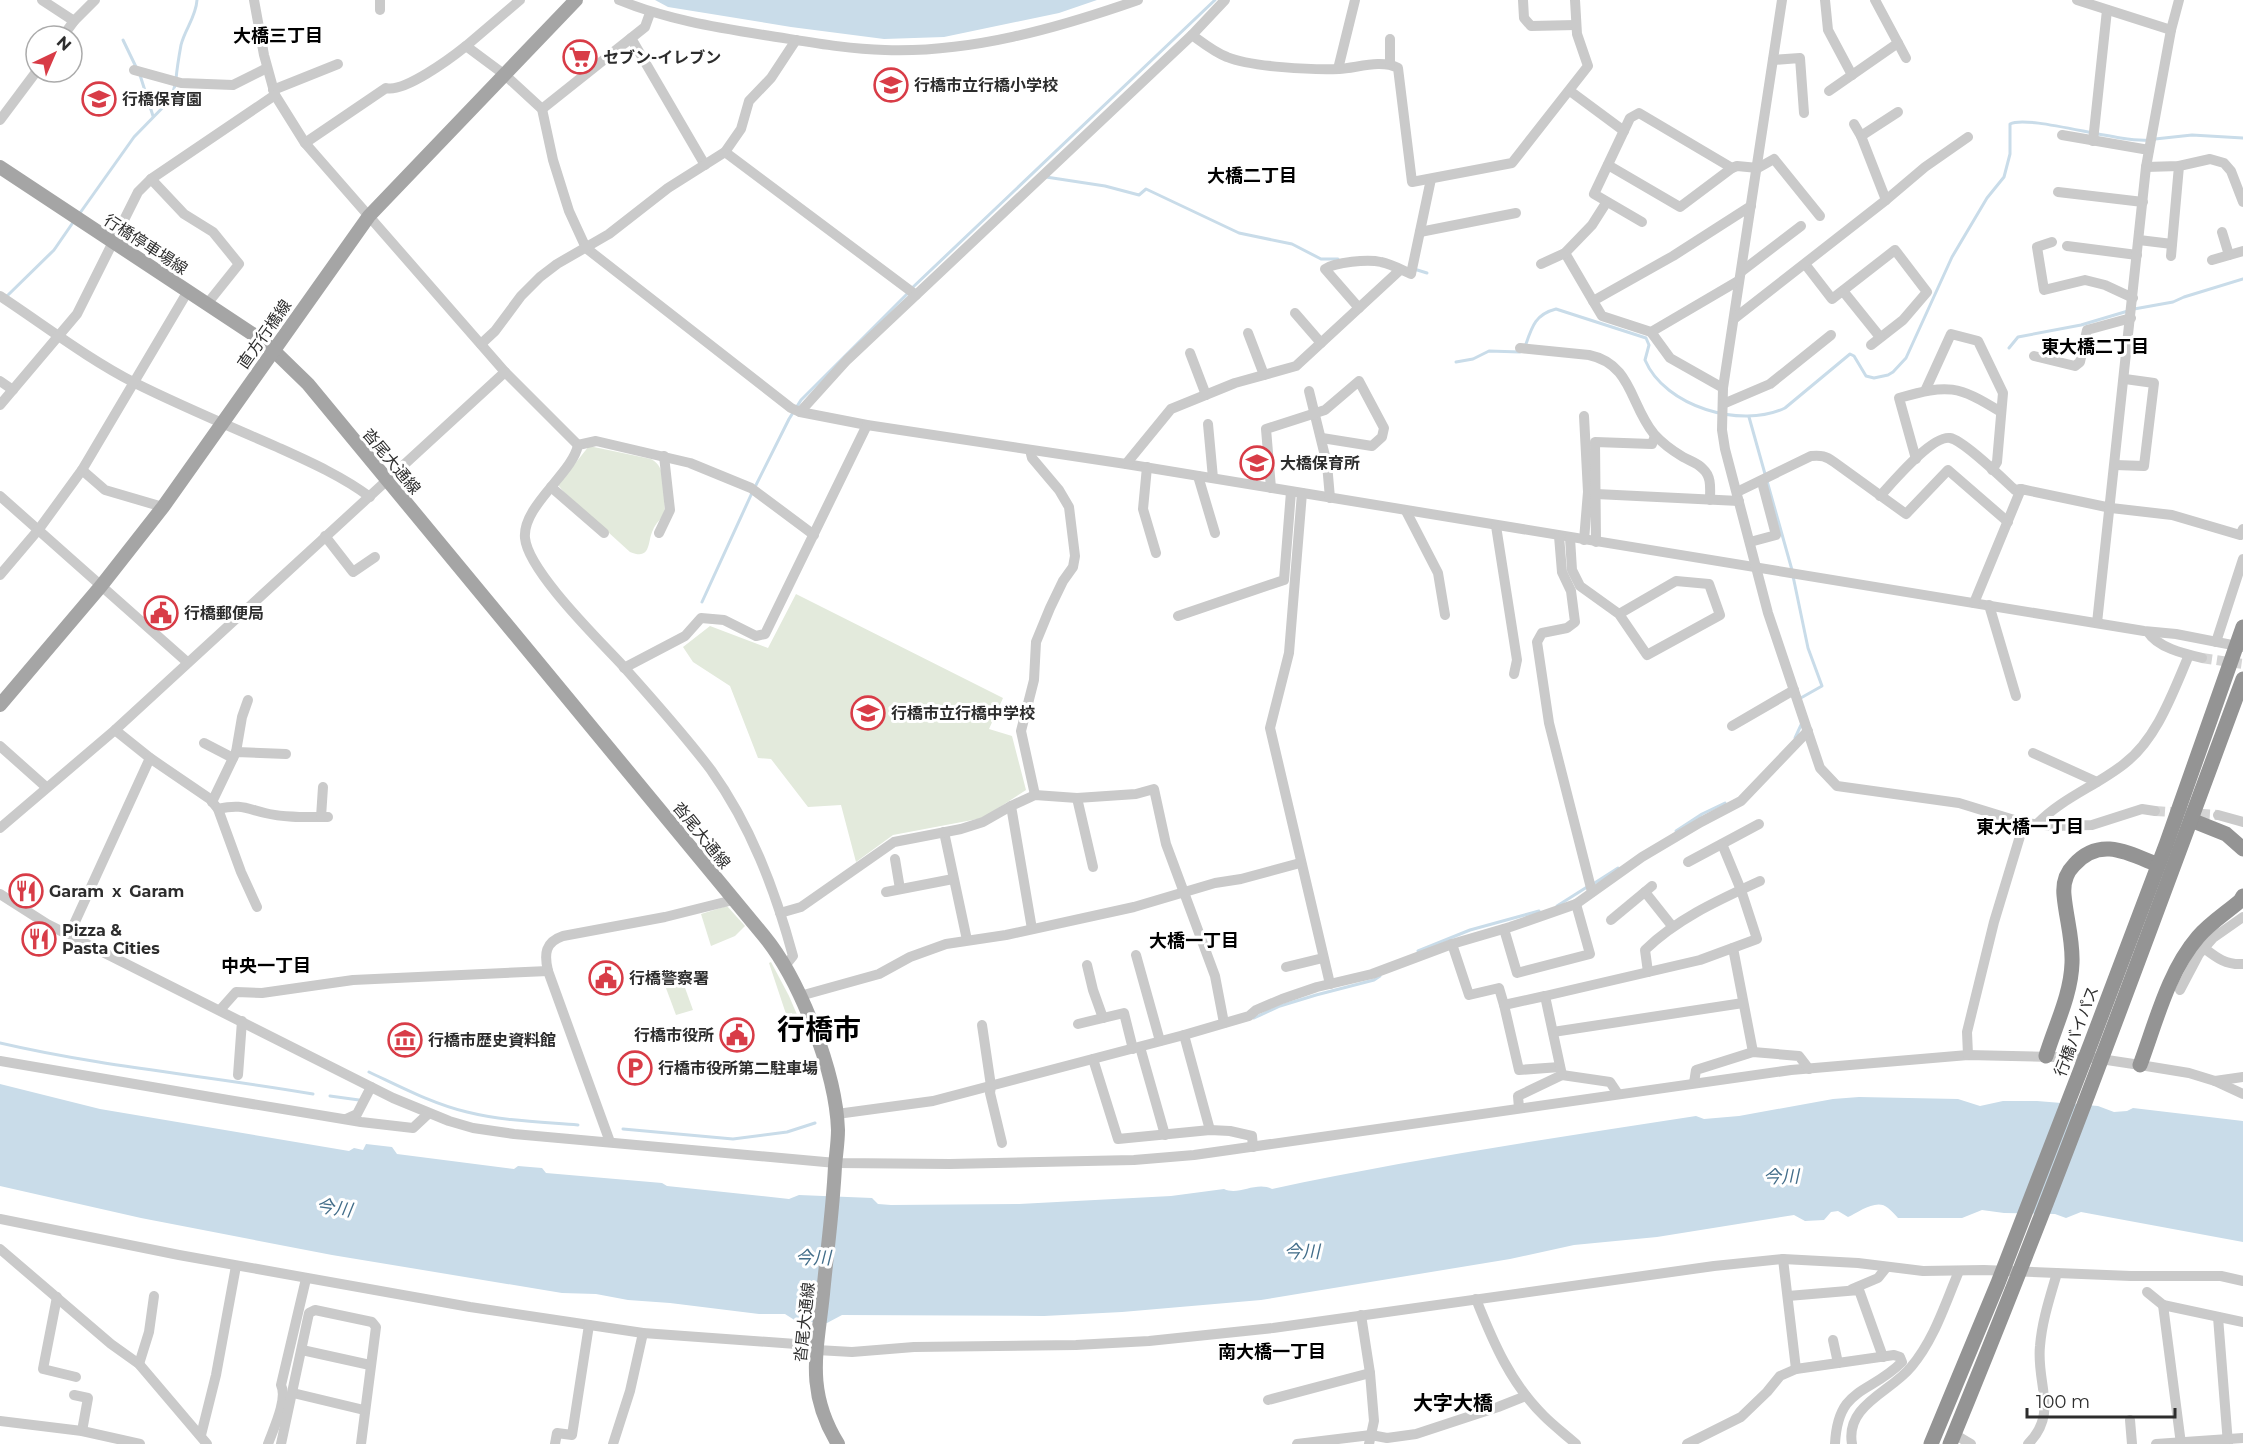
<svg xmlns="http://www.w3.org/2000/svg" width="2243" height="1444" font-family="Montserrat,'Noto Sans JP',sans-serif">
<rect width="100%" height="100%" fill="#fff"/>
<g fill="#e3eadc">
<path d="M589,446l62,13c17,8 13,37 14,54 -4,6 -10,11 -12,17 -6,11 -1,31 -23,22l-66,-60 -6,-7z"/>
<polygon points="796,594 1003,698 989,729 1012,736 1026,790 983,818 893,835 856,862 841,805 808,807 771,759 758,758 730,686 693,662 683,647 710,626 768,648"/>
<polygon points="727,906 745,926 735,936 711,946 701,914"/>
<polygon points="771,962 789,996 798,1017 794,1019 792,1013 786,1014 769,963"/>
<polygon points="680,974 693,1010 676,1015 663,980"/>
</g>
<g fill="#c9dce9">
<polygon points="655,0 1097,0 1059,13 944,37 884,39 791,27 668,7"/>
<path d="M0,1084l100,25 249,42 5,-3 9,2 3,-6 26,3 5,7 117,15 4,-3 24,2 4,5 116,10 5,3 122,13 10,-4 73,3 6,6 13,1 128,-1 152,-8 53,-7c15,7 32,-8 48,0 140,-30 282,-51 424,-73l8,3 35,-3 94,-17 26,-2 99,2 22,7 23,-5h34l61,5 16,6 13,-1 6,-3 110,13v121l-162,-30 -15,6 -11,-4 -51,-1 -22,-3 -20,8h-64c-3,-3 -6,-7 -10,-10 -11,-10 -29,4 -40,9l-10,-6 -7,1 -7,8 -19,1 -11,-6 -137,22 -83,8 -64,14 -249,41 -139,12 -78,4 -202,-1 -15,8 -31,-2 -11,-7h-26l-89,-11 -42,-3 -32,-6 -34,-1 -230,-38 -191,-37 -141,-32z"/>
</g>
<g fill="none" stroke-linecap="round" stroke-linejoin="round">
<g stroke="#c9dce9" stroke-width="3">
<polyline points="123,40 137,69"/>
<polyline points="140,75 153,116"/>
<path d="M176,79c1,-11 3,-23 5,-34 4,-16 15,-28 16,-45"/>
<polyline points="2155,139 2192,135 2243,138"/>
<polyline points="1046,177 1105,186 1139,195 1146,189 1239,233 1292,244 1321,259 1338,259"/>
<polyline points="80,213 134,137 171,99 175,85"/>
<polyline points="1414,269 1427,273"/>
<polyline points="912,288 1215,0"/>
<polyline points="7,296 54,250 74,221"/>
<polyline points="2134,309 2173,302 2184,297 2243,279"/>
<path d="M1526,344c6,-18 10,-30 30,-35l90,29 3,7 -4,15c20,47 96,69 140,48l65,-54 4,2 12,20 8,2 14,-3 5,-3 13,-14 46,-101 35,-59 17,-21 6,-23v-30c18,-10 108,19 139,16"/>
<polyline points="2009,348 2018,337 2081,325 2128,311"/>
<polyline points="1456,362 1473,359 1489,351 1520,352"/>
<polyline points="1749,417 1765,474"/>
<polyline points="1767,481 1792,570"/>
<polyline points="1793,576 1808,648 1822,686 1799,699"/>
<polyline points="702,602 751,495 789,419 801,400 908,293"/>
<polyline points="1795,738 1801,725"/>
<polyline points="1676,831 1702,814 1725,803"/>
<polyline points="1593,884 1618,868"/>
<polyline points="1557,906 1587,887"/>
<polyline points="1418,951 1470,930 1539,911"/>
<polyline points="1254,1018 1280,1006 1316,995 1374,980 1380,976"/>
<path d="M0,1043c103,24 209,33 313,51"/>
<path d="M369,1072c32,15 64,32 98,40 36,9 74,10 111,13"/>
<polyline points="330,1096 359,1100"/>
<polyline points="623,1129 733,1139 787,1132 815,1123"/>
</g>
<g stroke="#d5d5d5" stroke-width="10" stroke-dasharray="10 5" stroke-linecap="butt">
<polyline points="2202,658 2243,664"/>
<polyline points="2155,811 2218,815"/>
</g>
<g stroke="#cacaca" stroke-width="10">
<polyline points="42,0 74,21"/>
<polyline points="254,0 264,55 275,95 305,143 505,372 578,445"/>
<polyline points="520,0 466,46 505,75 542,109 553,160 569,211 586,248 791,408 800,412 867,425 1126,464 2144,631 2176,634 2243,647"/>
<path d="M619,0c46,19 95,27 145,35 40,6 80,14 121,15 86,3 173,-22 253,-50"/>
<polyline points="1523,0 1524,18 1531,26 1576,25"/>
<polyline points="1782,0 1723,388 1722,430 1725,449 1768,613 1820,768 1837,786 1959,803 2024,823 2054,826 2092,825 2142,809 2155,811"/>
<polyline points="1825,0 1828,30 1852,75"/>
<polyline points="1875,0 1906,58"/>
<polyline points="2077,0 2171,30"/>
<polyline points="380,10 380,0"/>
<path d="M1192,35c11,8 22,17 35,22 24,10 86,13 112,12 18,-1 42,-10 59,-1l14,114 100,-19 76,-97 -11,-32 -2,-34"/>
<polyline points="63,36 74,21 95,0"/>
<polyline points="631,38 705,165"/>
<polyline points="1390,39 1390,64"/>
<polyline points="1773,60 1800,58 1804,113"/>
<polyline points="1338,69 1355,0"/>
<polyline points="134,70 181,83 233,85 267,68"/>
<polyline points="273,90 338,64"/>
<polyline points="1570,91 1624,131"/>
<polyline points="1829,91 1898,43"/>
<polyline points="542,109 645,27 650,13"/>
<polyline points="0,120 36,72"/>
<polyline points="1854,124 1861,136 1886,200"/>
<polyline points="2062,135 2149,150"/>
<polyline points="1861,136 1898,112"/>
<polyline points="2093,141 2107,10"/>
<path d="M305,143l81,-55c18,5 65,-30 80,-42"/>
<polyline points="725,152 916,295"/>
<polyline points="1608,165 1680,207 1732,168 1737,166 1758,168 1774,159 1820,216"/>
<polyline points="2146,167 2179,166 2210,159 2224,163 2231,171 2243,202"/>
<polyline points="151,179 184,214 213,232 239,264 207,304"/>
<polyline points="2058,192 2143,202"/>
<polyline points="1642,222 1594,194 1630,118 1639,113 1732,168"/>
<polyline points="1420,232 1516,213"/>
<polyline points="2222,232 2229,255"/>
<polyline points="2139,240 2172,244"/>
<polyline points="2052,242 2037,247 2044,290 2085,280 2105,285 2133,298"/>
<polyline points="2067,246 2137,255"/>
<polyline points="1565,253 1593,301"/>
<polyline points="2171,256 2179,166"/>
<polyline points="2212,260 2243,251"/>
<polyline points="1541,264 1565,253 1592,225 1606,203"/>
<polyline points="1805,264 1832,299 1895,250 1927,292 1903,320 1871,345"/>
<polyline points="1742,271 1801,226"/>
<polyline points="1738,281 1651,332 1602,316 1593,301 1673,256 1751,206"/>
<polyline points="1843,291 1880,337"/>
<path d="M0,296c44,29 88,63 135,87 46,23 94,43 142,64 31,14 65,29 93,50"/>
<path d="M1359,308l-34,-39c10,-7 43,-10 56,-7 10,2 21,8 30,12l20,-95"/>
<polyline points="1295,313 1321,343"/>
<polyline points="1735,318 1886,200 1925,167 1968,137"/>
<polyline points="1651,332 1670,358 1723,388"/>
<polyline points="1248,333 1264,375"/>
<polyline points="481,344 495,331 521,296 540,277 557,264 609,234 668,188 725,152 741,129 749,101 771,78 796,40"/>
<path d="M1520,348l69,7c43,9 41,50 65,79 8,9 19,17 29,23 7,4 15,6 20,12 9,8 7,20 7,31"/>
<polyline points="1190,353 1206,395"/>
<polyline points="2034,356 2075,366 2080,362 2087,330 2131,318"/>
<polyline points="0,381 13,390"/>
<polyline points="1309,391 1327,464 1330,498"/>
<polyline points="1925,391 1951,334 1978,341 2003,393 1997,462 1992,470"/>
<polyline points="1723,404 1770,384 1831,335"/>
<polyline points="0,405 77,314 138,192 151,179 275,95"/>
<polyline points="800,412 847,360 1192,35 1225,0"/>
<polyline points="1584,416 1588,492 1584,540"/>
<polyline points="1208,424 1213,478"/>
<path d="M578,445c-5,28 -56,61 -53,93 3,33 74,102 98,128 30,34 61,68 88,104 40,56 64,120 82,186l-8,10"/>
<polyline points="578,445 596,441 690,463 751,488 814,535"/>
<polyline points="1030,450 1032,458 1059,490 1069,507 1075,556 1073,567 1063,581 1050,608 1036,642 1034,680 1021,731 1035,795"/>
<path d="M1916,459l-17,-61c50,-14 58,-13 102,14"/>
<polyline points="1126,464 1171,409 1235,383 1296,366 1400,270"/>
<polyline points="2115,465 2144,466 2154,383 2125,379"/>
<polyline points="1147,467 1143,509 1156,553"/>
<polyline points="82,470 105,490 163,507"/>
<polyline points="1198,476 1215,533"/>
<polyline points="551,487 604,533"/>
<polyline points="1271,488 1266,429 1325,410 1359,381 1384,428 1382,437 1372,446 1322,438"/>
<path d="M1737,492l74,-36c10,-1 15,0 23,6l72,52 42,-44 60,52"/>
<polyline points="1302,493 1289,653 1270,728 1330,984"/>
<polyline points="1596,494 1739,501"/>
<polyline points="0,496 187,662"/>
<path d="M1880,496c13,-14 52,-61 70,-58 13,2 53,41 65,52l6,-1"/>
<polyline points="1406,511 1438,573 1445,615"/>
<polyline points="1496,526 1517,660 1514,674"/>
<polyline points="659,533 670,510 664,456"/>
<polyline points="325,536 353,572 375,557"/>
<polyline points="1559,536 1562,572 1571,591 1575,622 1567,628 1542,633 1537,642 1549,723 1592,892"/>
<polyline points="1570,538 1572,570 1580,586 1619,614 1676,581 1709,584 1720,615 1647,655 1619,614"/>
<polyline points="1596,542 1595,442 1652,444 1655,436"/>
<polyline points="1750,542 1776,535 1762,482"/>
<polyline points="0,575 39,529 82,470 188,291"/>
<polyline points="1974,603 2021,489 2111,508 2172,515 2240,535 2243,529"/>
<polyline points="1989,605 2016,696"/>
<polyline points="1178,616 1284,580 1291,492"/>
<polyline points="2097,623 2146,167 2171,30 2179,0"/>
<path d="M2148,632c10,16 37,22 54,26"/>
<polyline points="2216,642 2243,559"/>
<polyline points="624,668 685,636 701,618 724,620 756,636 765,634 867,425"/>
<polyline points="1732,726 1794,690"/>
<polyline points="115,730 150,758 210,799 218,809 241,872 257,907"/>
<polyline points="204,743 233,758"/>
<polyline points="0,746 46,787"/>
<polyline points="236,752 242,717 248,700"/>
<polyline points="2033,753 2097,782"/>
<polyline points="1077,798 1093,867"/>
<polyline points="212,802 236,752 286,754"/>
<path d="M218,809c22,-5 27,-1 47,4 20,5 43,4 63,4"/>
<polyline points="2218,815 2243,822"/>
<polyline points="321,817 323,787"/>
<path d="M2037,824c25,-26 59,-38 87,-60 33,-25 49,-72 65,-109"/>
<polyline points="0,828 115,730 505,372"/>
<polyline points="944,832 967,940"/>
<polyline points="895,859 900,889"/>
<polyline points="1688,862 1759,824"/>
<polyline points="886,892 953,879"/>
<polyline points="1645,892 1672,926"/>
<polyline points="0,894 47,924 393,1098 449,1121 473,1128 514,1134 836,1163 950,1164 1134,1160 1194,1155 1791,1070 1968,1055 2094,1058 2140,1065 2189,1073 2215,1081 2243,1094"/>
<polyline points="780,913 801,907 894,842 961,829 983,822 1011,806"/>
<polyline points="1611,920 1652,886"/>
<polyline points="1032,929 1011,806 1035,795 1077,798 1136,794 1154,789 1166,844 1215,976 1224,1023"/>
<polyline points="1504,929 1517,973 1590,954 1576,904"/>
<polyline points="69,935 150,758"/>
<polyline points="1452,944 1469,995 1499,988 1504,1005"/>
<polyline points="1733,948 1753,1052"/>
<path d="M2204,948c13,10 22,17 39,16"/>
<polyline points="1136,955 1160,1041"/>
<polyline points="1087,965 1093,990 1103,1018"/>
<polyline points="1286,967 1323,958"/>
<path d="M1648,972l-3,-22c33,-32 74,-50 115,-69"/>
<polyline points="2180,990 2199,954 2213,938 2243,917"/>
<polyline points="800,996 879,974 910,957 946,944 1006,935 1134,907 1215,883 1241,879 1300,863"/>
<polyline points="1545,996 1504,1005 1519,1070 1560,1067"/>
<polyline points="220,1010 236,992 262,993 353,980 548,971"/>
<polyline points="1078,1024 1124,1013 1133,1049"/>
<polyline points="982,1025 991,1086 990,1093 1002,1143"/>
<polyline points="1553,1032 1743,1003"/>
<polyline points="1184,1035 1210,1130"/>
<polyline points="1140,1047 1165,1135"/>
<polyline points="1968,1055 1967,1032 1994,922 2024,823"/>
<polyline points="1093,1059 1118,1139 1210,1130 1230,1131 1252,1136 1253,1147"/>
<polyline points="0,1061 228,1100 361,1122 413,1128 428,1114"/>
<polyline points="238,1075 242,1021"/>
<polyline points="1562,1075 1610,1082 1618,1094"/>
<polyline points="2215,1081 2243,1077"/>
<polyline points="1694,1083 1696,1070 1753,1052 1799,1056 1809,1069"/>
<polyline points="1519,1108 1518,1096 1562,1075 1545,996 1700,960 1757,939 1741,890 1722,844"/>
<polyline points="837,1114 933,1101 1184,1035 1249,1016 1256,1010 1282,999 1317,987 1372,974 1452,944 1510,927 1576,904 1642,857 1701,822 1741,801 1808,731"/>
<polyline points="346,1119 357,1114 371,1087"/>
<path d="M610,1142l-62,-171c-4,-17 -3,-29 15,-35l102,-19 68,-17"/>
<polyline points="0,1219 179,1255 470,1307 643,1333 796,1344 817,1350 852,1352 914,1347 1076,1345 1149,1341 1273,1328 1714,1266 1783,1259 1858,1263 1923,1271 1984,1270 2131,1276 2221,1276 2243,1281"/>
<polyline points="0,1249 111,1344 139,1364 207,1444"/>
<polyline points="1783,1259 1796,1369"/>
<polyline points="1852,1289 1878,1278 1886,1268"/>
<polyline points="2147,1292 2163,1305"/>
<polyline points="1788,1296 1859,1290 1883,1357"/>
<polyline points="57,1297 43,1369 76,1377"/>
<path d="M1476,1299c17,43 35,85 68,117 10,10 22,19 32,28"/>
<polyline points="1361,1315 1370,1373 1374,1421 1369,1444"/>
<polyline points="2218,1317 2228,1444"/>
<polyline points="1833,1340 1838,1363"/>
<polyline points="302,1350 370,1365"/>
<polyline points="139,1364 149,1332 154,1296"/>
<polyline points="293,1393 364,1410"/>
<polyline points="74,1395 88,1398 82,1431"/>
<polyline points="1268,1400 1370,1373"/>
<polyline points="2130,1420 2132,1444"/>
<polyline points="0,1421 82,1431 140,1444"/>
<polyline points="1954,1434 1971,1444"/>
<polyline points="201,1435 216,1375 236,1266"/>
<path d="M268,1444c5,-14 20,-45 13,-59l25,-106"/>
<polyline points="281,1444 309,1313 315,1310 372,1322 376,1327 361,1444"/>
<polyline points="555,1444 557,1433 572,1435 589,1325"/>
<polyline points="613,1444 630,1391 643,1333"/>
<polyline points="1297,1444 1371,1435 1387,1438 1416,1434 1498,1407 1526,1396"/>
<path d="M1687,1444l54,-27 26,-25 13,-16 16,-7 98,-14 6,2 2,5c-33,33 -64,24 -67,82"/>
<path d="M1852,1444c-7,-39 39,-52 59,-77 23,-27 34,-63 48,-96"/>
<path d="M2028,1444c31,-31 8,-60 12,-98 2,-25 10,-49 17,-73"/>
<polyline points="2156,1444 2243,1438"/>
<polyline points="2181,1444 2163,1305 2243,1322"/>
</g>
<g stroke="#a5a5a5" stroke-width="14">
<path d="M0,167l254,168 19,15 35,34 456,552c36,44 72,136 74,194 0,12 -2,24 -3,36 -2,43 -8,85 -12,128 -6,58 -18,96 15,150"/>
<polyline points="0,705 101,586 163,507 369,216 576,0"/>
</g>
<g stroke="#949494" stroke-width="15">
<polyline points="2191,820 2226,834 2243,849"/>
<path d="M2046,1056c9,-30 25,-61 26,-93 1,-24 -6,-45 -8,-68 -1,-11 2,-22 10,-30 26,-29 54,-12 84,0"/>
<path d="M2140,1065c16,-43 28,-93 58,-128 12,-14 28,-24 42,-36l3,-5"/>
<polyline points="1931,1444 1998,1283 2091,1043 2166,845 2243,627"/>
<path d="M1950,1444c104,-252 198,-509 293,-765"/>
</g>
</g>
<defs>
<symbol id="supermarket-ring" viewBox="-11 -11 22 22"><circle r="9.5" fill="#fff" stroke="#d83c47" stroke-width="1.5"/><path d="M-6-5.5h2.5l.6 2H6L4.5 2H-2.5L-4.4-4H-6ZM-1.5 3.2a1.3 1.3 0 1 0 .1 0ZM3 3.2a1.3 1.3 0 1 0 .1 0Z" fill="#d83c47"/></symbol>
<symbol id="school-ring" viewBox="-11 -11 22 22"><circle r="9.5" fill="#fff" stroke="#d83c47" stroke-width="1.5"/><path d="M0-5L7-2L0 1L-7-2ZM-4 1L0 2.5L4 1V4Q0 6-4 4Z" fill="#d83c47"/></symbol>
<symbol id="civic-ring" viewBox="-11 -11 22 22"><circle r="9.5" fill="#fff" stroke="#d83c47" stroke-width="1.5"/><path d="M-.6-6.5H3V-4.5H.6V-3L4-1V1h2V6H-6V1h2V-1L-.6-3ZM-1.2 2.5V6h2.4V2.5Z" fill="#d83c47"/></symbol>
<symbol id="restaurant-ring" viewBox="-11 -11 22 22"><circle r="9.5" fill="#fff" stroke="#d83c47" stroke-width="1.5"/><path d="M-5-6h1v4h1v-4h1v4h1v-4h1v5L-1.5 .5V6h-2V.5L-5-1ZM5-6V6H3V1.5H1.5Q1.5-4 5-6Z" fill="#d83c47"/></symbol>
<symbol id="museum-ring" viewBox="-11 -11 22 22"><circle r="9.5" fill="#fff" stroke="#d83c47" stroke-width="1.5"/><path d="M0-6L6-3V-2H-6V-3ZM-5-1h2V3h-2ZM-1-1h2V3h-2ZM3-1h2V3H3ZM-6 4H6V6H-6Z" fill="#d83c47"/></symbol>
<symbol id="parking-ring" viewBox="-11 -11 22 22"><circle r="9.5" fill="#fff" stroke="#d83c47" stroke-width="1.5"/><path d="M-3.5-5.5H1a3.5 3.5 0 0 1 0 7H-1V5.5H-3.5ZM-1-3.4V-.6H.8a1.4 1.4 0 0 0 0-2.8Z" fill="#d83c47"/></symbol>
</defs>
<g fill-rule="evenodd">
<use href="#supermarket-ring" x="561" y="38" width="38" height="38"/>
<use href="#school-ring" x="872" y="66" width="38" height="38"/>
<use href="#school-ring" x="80" y="80" width="38" height="38"/>
<use href="#school-ring" x="1238" y="444" width="38" height="38"/>
<use href="#civic-ring" x="142" y="594" width="38" height="38"/>
<use href="#school-ring" x="849" y="694" width="38" height="38"/>
<use href="#restaurant-ring" x="7" y="872" width="38" height="38"/>
<use href="#restaurant-ring" x="20" y="920" width="38" height="38"/>
<use href="#civic-ring" x="587" y="959" width="38" height="38"/>
<use href="#civic-ring" x="718" y="1016" width="38" height="38"/>
<use href="#museum-ring" x="386" y="1021" width="38" height="38"/>
<use href="#parking-ring" x="616" y="1049" width="38" height="38"/>
</g>
<g text-anchor="middle" stroke-width="6" stroke-linejoin="round" paint-order="stroke">
<g font-size="16" font-weight="bold" fill="#2d2d2d" stroke="#fff" text-anchor="start">
<text x="603" y="63">セブン-イレブン</text>
<text x="914" y="91">行橋市立行橋小学校</text>
<text x="122" y="105">行橋保育園</text>
<text x="1280" y="469">大橋保育所</text>
<text x="184" y="619">行橋郵便局</text>
<text x="891" y="719">行橋市立行橋中学校</text>
<text x="49" y="897">Garam ｘ Garam</text>
<text x="62" y="936">Pizza &amp;<tspan x="62" dy="18">Pasta Cities</tspan></text>
<text x="629" y="984">行橋警察署</text>
<text x="714" y="1041" text-anchor="end">行橋市役所</text>
<text x="428" y="1046">行橋市歴史資料館</text>
<text x="658" y="1074">行橋市役所第二駐車場</text>
</g>
<g font-size="16" fill="#2d2d2d" stroke="#fff">
<text transform="translate(146 244) rotate(33)" y="6">行橋停車場線</text>
<text transform="translate(264 334) rotate(-55)" y="6">直方行橋線</text>
<text transform="translate(392 461) rotate(50)" y="6">沓尾大通線</text>
<text transform="translate(702 835) rotate(51)" y="6">沓尾大通線</text>
<text transform="translate(2076 1031) rotate(-69)" y="6">行橋バイパス</text>
<text transform="translate(804 1322) rotate(-84)" y="6">沓尾大通線</text>
</g>
<g font-size="18" font-weight="bold" fill="#000" stroke="#fff">
<text x="278" y="42">大橋三丁目</text>
<text x="1252" y="182">大橋二丁目</text>
<text x="2095" y="353">東大橋二丁目</text>
<text x="2030" y="833">東大橋一丁目</text>
<text x="1194" y="947">大橋一丁目</text>
<text x="266" y="972">中央一丁目</text>
<text x="1272" y="1358">南大橋一丁目</text>
</g>
<g font-size="18" font-style="italic" fill="#426d89" stroke="#fff">
<text transform="translate(1781 1177) rotate(-2)" y="6">今川</text>
<text transform="translate(334 1208) rotate(8)" y="6">今川</text>
<text transform="translate(1302 1252) rotate(-1)" y="6">今川</text>
<text x="813" y="1264">今川</text>
</g>
<g font-size="20" font-weight="bold" fill="#000" stroke="#fff">
<text x="1453" y="1410">大字大橋</text>
</g>
<g font-size="28" font-weight="bold" fill="#000" stroke="#fff">
<text x="819" y="1039">行橋市</text>
</g>
</g>
<g transform="translate(54 54) rotate(44)"><circle r="28" fill="#ffffff" stroke="#ababab" stroke-width="1.5"/>
<path d="M0-4.5L10 22L0 15L-10 22Z" fill="#d83c47"/>
<text y="-9" font-size="16" font-weight="bold" text-anchor="middle" fill="#2d2d2d">N</text>
</g>
<path d="M2027 1408v9h148v-9" fill="none" stroke="#2d2d2d" stroke-width="3"/>
<text x="2036" y="1408" font-size="18" fill="#2d2d2d" stroke="#ffffff" stroke-width="4.5" paint-order="stroke">100 m</text>
</svg>
